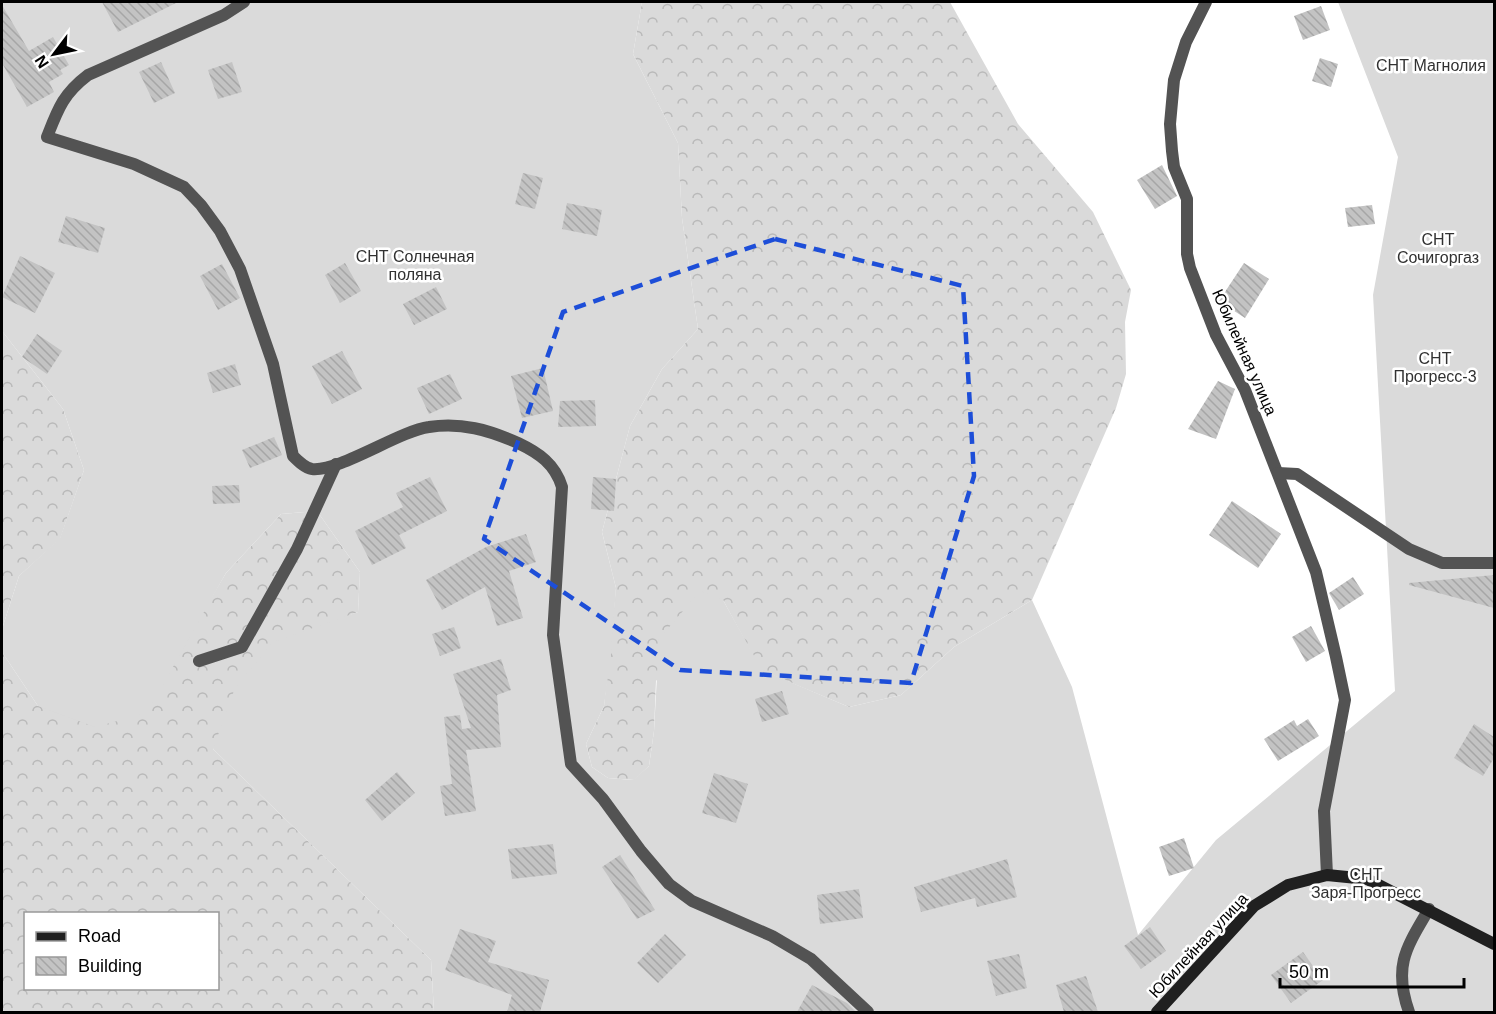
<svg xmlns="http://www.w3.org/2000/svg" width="1496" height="1014" font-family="Arial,sans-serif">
<defs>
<pattern id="forest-crowns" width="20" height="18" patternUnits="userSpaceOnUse" patternTransform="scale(1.5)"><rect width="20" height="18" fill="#dadada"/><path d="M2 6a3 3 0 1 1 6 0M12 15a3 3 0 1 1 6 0" fill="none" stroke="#b9b9b9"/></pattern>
<pattern id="building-back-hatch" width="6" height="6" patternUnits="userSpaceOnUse" patternTransform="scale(1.5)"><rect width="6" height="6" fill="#c3c3c3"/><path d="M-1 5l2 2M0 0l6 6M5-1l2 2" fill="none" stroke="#a6a6a6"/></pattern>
</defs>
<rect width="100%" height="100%" fill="#fff"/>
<g fill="url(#forest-crowns)" fill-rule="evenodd">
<polygon points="642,2 950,2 1018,124 1093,212 1131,290 1125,322 1126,374 1116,408 1032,600 954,647 901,695 849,707 761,670 723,600 656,681 654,731 649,766 634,780 608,778 592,767 586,744 604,706 616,588 602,532 630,426 662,369 698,329 682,218 678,143 633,54"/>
<polygon points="2,331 63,409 84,470 60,539 19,576 2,629"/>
<path d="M317,511l43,61 -2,40 -39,16 -106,121 218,211 3,52h-432v-360l36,54 149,-67 39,-66 55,-59zM26,914h192v74h-192z"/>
</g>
<polygon fill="#dadada" points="2,2 642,2 633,54 678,143 682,218 698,329 662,369 630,426 602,532 616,588 611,654 604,706 586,744 592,767 608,778 633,780 649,766 654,731 659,639 700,591 723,600 762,670 849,707 901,695 954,647 1032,600 1072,687 1138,935 1216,840 1395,691 1373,295 1398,157 1338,2 1494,2 1494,1012 434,1012 431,960 213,749 235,688 273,642 358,612 360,572 317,511 281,514 226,573 147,713 95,727 38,706 2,652 2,629 19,576 60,538 84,470 63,409 2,331"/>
<g fill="url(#building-back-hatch)">
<polygon points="102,2 178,2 118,32"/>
<polygon points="2,5 29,51 53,37 69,65 60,70 63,74 49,82 54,92 27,107 2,63"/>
<polygon points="1321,6 1330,30 1303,40 1294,16"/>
<polygon points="1320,58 1338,64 1331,87 1312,81"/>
<polygon points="161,62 175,93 154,103 139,72"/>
<polygon points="232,62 242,92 218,99 208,70"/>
<polygon points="1162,165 1177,196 1155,209 1137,180"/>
<polygon points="523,173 543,178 535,209 515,204"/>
<polygon points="567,203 602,210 597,236 562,229"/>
<polygon points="1372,205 1375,224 1348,227 1345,208"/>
<polygon points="66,216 105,228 98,253 58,242"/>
<polygon points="20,256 55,273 35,313 2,297"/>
<polygon points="345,263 361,291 340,303 325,275"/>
<polygon points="1244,263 1269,279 1245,318 1219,301"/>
<polygon points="222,264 240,298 218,310 200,276"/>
<polygon points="436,287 447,309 414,325 403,304"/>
<polygon points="37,334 62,351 47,374 22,357"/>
<polygon points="342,351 362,389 332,404 312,366"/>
<polygon points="235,364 241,385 213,393 207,373"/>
<polygon points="543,368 553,411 522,418 511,376"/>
<polygon points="450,374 462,399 429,414 417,388"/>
<polygon points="1218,381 1235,389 1216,439 1188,429"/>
<polygon points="595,400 596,426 558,427 560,401"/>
<polygon points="274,437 282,455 250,468 242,450"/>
<polygon points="430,477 447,511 399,535 406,548 372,565 355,531 403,507 396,493"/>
<polygon points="593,477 616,479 614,511 591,509"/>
<polygon points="239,485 240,503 213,504 212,486"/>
<polygon points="1232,501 1281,534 1258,568 1209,535"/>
<polygon points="526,534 536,562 509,571 523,618 497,626 485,587 442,610 426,580 486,547"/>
<polygon points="1494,575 1494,608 1409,585 1409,583"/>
<polygon points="1353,577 1364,594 1339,610 1329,593"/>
<polygon points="1311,626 1325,651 1306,662 1292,637"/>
<polygon points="454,627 461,648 440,656 432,634"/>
<polygon points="501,659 511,690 497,695 501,747 466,750 476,811 445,816 440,786 452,784 444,717 460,715 462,729 471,728 453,674"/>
<polygon points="782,691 789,714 762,722 755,699"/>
<polygon points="1308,719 1319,736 1278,761 1264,739 1294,720 1297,726"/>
<polygon points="1474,724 1494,737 1494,758 1483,776 1454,758"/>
<polygon points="397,772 415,793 382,821 365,800"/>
<polygon points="714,773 748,784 736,823 702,813"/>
<polygon points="1184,838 1194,868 1169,876 1159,847"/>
<polygon points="553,844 557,874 512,879 508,849"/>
<polygon points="620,855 655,910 637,919 602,867"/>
<polygon points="1007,859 1017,897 977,907 975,898 921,912 914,887"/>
<polygon points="859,889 863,918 820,924 817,895"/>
<polygon points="1150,927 1166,951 1141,969 1124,946"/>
<polygon points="460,929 496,941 488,962 549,980 540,1012 507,1012 512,995 445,970"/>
<polygon points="665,934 686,955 658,983 637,963"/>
<polygon points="1303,952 1323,980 1291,1003 1271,975"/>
<polygon points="1019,954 1027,988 996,996 987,961"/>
<polygon points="1086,976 1098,1012 1064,1012 1056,985"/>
<polygon points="812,985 847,1003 856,1012 797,1012"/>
</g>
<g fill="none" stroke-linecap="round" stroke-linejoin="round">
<g stroke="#535353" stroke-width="12">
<path d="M244,2l-20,13 -136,60c-25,19 -30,34 -41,62l87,27 50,23 17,18 19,26 20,38 33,95 20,92c5,5 12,12 19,13 27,3 87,-38 117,-42 32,-5 60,3 89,16 21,10 37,21 44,44l-9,148 18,129 32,35 38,52 28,33 23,17 80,35 39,23 57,53"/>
<polyline points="1206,2 1186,42 1174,80 1170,124 1172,151 1174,167 1187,199 1187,254 1190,268 1216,335 1245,390 1316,572 1336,657 1345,700 1324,811 1327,875"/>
<polyline points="1278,473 1297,474 1409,549 1442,563 1494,563"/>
<polyline points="199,661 242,647 297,549 336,464"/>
<path d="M1409,1012c-16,-46 -3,-64 20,-103"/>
</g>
<polyline stroke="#202020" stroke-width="12" points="1157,1012 1254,906 1288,885 1327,875 1367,879 1494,944"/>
</g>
<path fill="none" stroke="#1d4ed8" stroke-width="4.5" stroke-dasharray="12 8" stroke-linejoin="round" d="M775,239l188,47 11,190 -63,207 -231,-13 -196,-131 79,-227z"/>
<g text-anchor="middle" stroke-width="5" stroke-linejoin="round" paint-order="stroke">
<g font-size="16" fill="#313131" stroke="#fff">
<text x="1431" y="71">СНТ Магнолия</text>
<text x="1438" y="245">СНТ<tspan x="1438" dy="18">Сочигоргаз</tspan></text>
<text x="415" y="262">СНТ Солнечная<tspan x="415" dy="18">поляна</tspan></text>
<text x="1435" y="364">СНТ<tspan x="1435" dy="18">Прогресс-3</tspan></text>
<text x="1366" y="880">СНТ<tspan x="1366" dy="18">Заря-Прогресс</tspan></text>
</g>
<g font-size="16" fill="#000" stroke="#fff">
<text transform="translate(1245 352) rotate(66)" y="6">Юбилейная улица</text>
<text transform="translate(1198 945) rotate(-47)" y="6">Юбилейная улица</text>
</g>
</g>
<rect width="1496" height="1014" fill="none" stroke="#000000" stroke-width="6"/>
<rect x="24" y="912" width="195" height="78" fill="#ffffff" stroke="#999999" stroke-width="1.5"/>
<rect x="36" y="932" width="30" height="9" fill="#202020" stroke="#999999" stroke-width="1.5"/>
<text x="78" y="942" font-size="18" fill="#000000">Road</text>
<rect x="36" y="957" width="30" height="18" fill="url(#building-back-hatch)" stroke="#999999" stroke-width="1.5"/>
<text x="78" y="972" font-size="18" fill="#000000">Building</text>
<g transform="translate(54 54) rotate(238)" stroke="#ffffff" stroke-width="4.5" paint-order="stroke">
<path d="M0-4.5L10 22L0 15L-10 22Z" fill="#000000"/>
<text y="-9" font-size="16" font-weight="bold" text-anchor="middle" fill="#000000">N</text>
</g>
<path d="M1280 978v9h184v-9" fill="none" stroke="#000000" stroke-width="3"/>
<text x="1289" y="978" font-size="18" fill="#000000" stroke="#ffffff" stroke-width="4.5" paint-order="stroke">50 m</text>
</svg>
